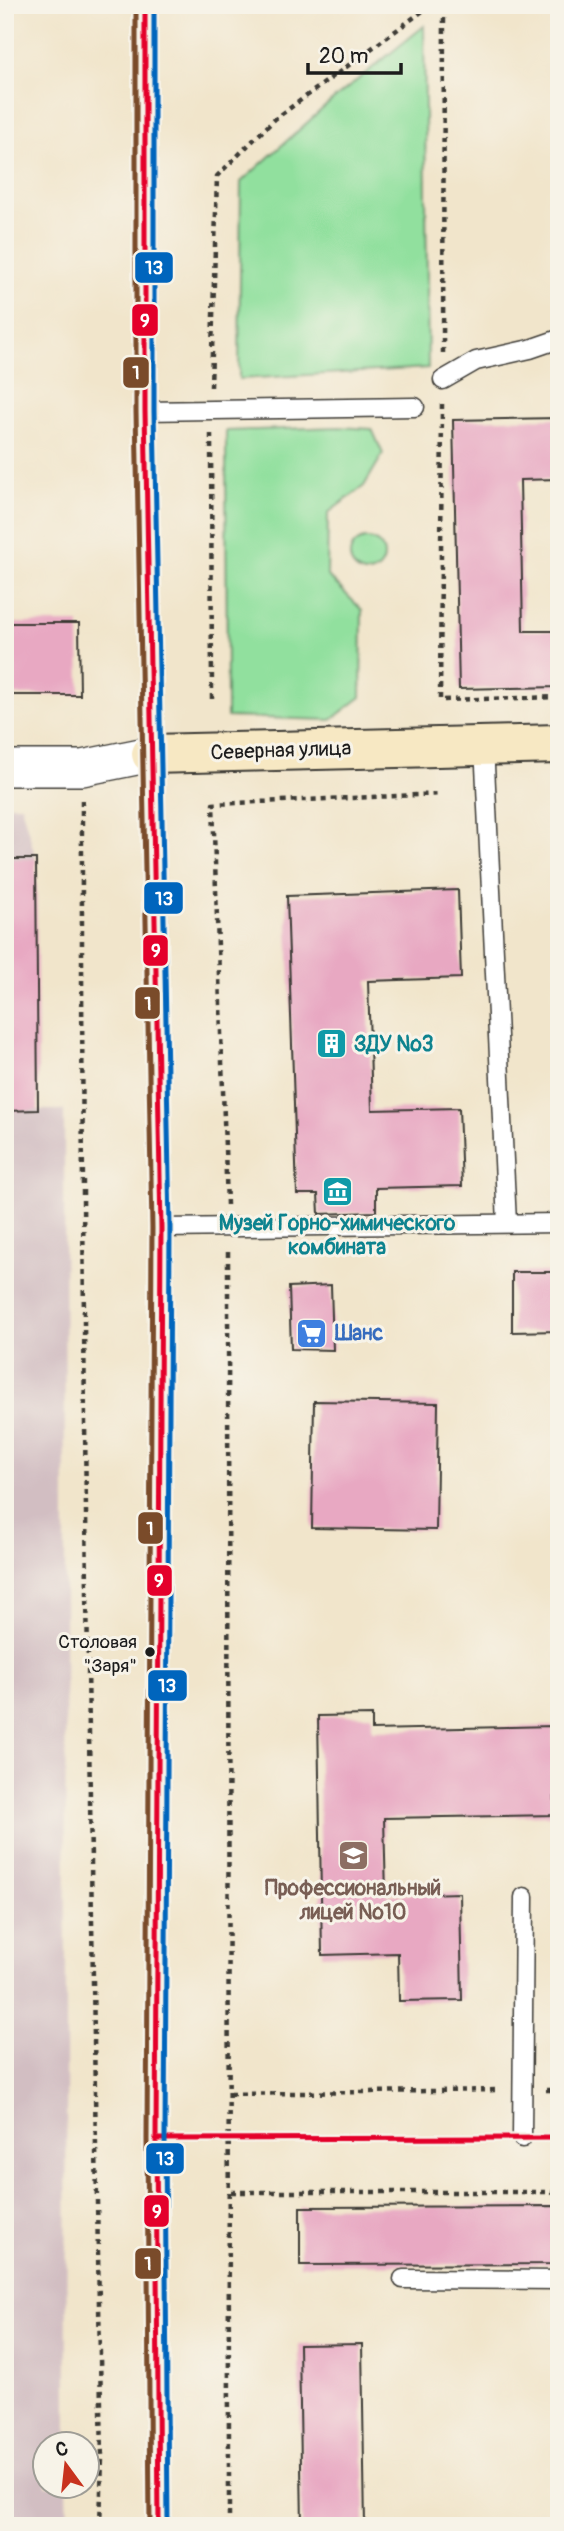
<svg xmlns="http://www.w3.org/2000/svg" width="564" height="2531" font-family="Pangolin,sans-serif">
<rect width="100%" height="100%" fill="#f7f3e8"/>
<filter id="ink" filterUnits="userSpaceOnUse"><feTurbulence type="fractalNoise" baseFrequency=".0143" numOctaves="2"/><feDisplacementMap in="SourceGraphic" scale="14" xChannelSelector="R" yChannelSelector="G"/><feConvolveMatrix kernelMatrix="1 2 1 2 8 2 1 2 1" color-interpolation-filters="sRGB"/></filter>
<filter id="wash" filterUnits="userSpaceOnUse"><feTurbulence type="fractalNoise" baseFrequency=".00686" numOctaves="4" result="noise"/><feDisplacementMap in="SourceGraphic" scale="28" xChannelSelector="R" yChannelSelector="G"/><feGaussianBlur stdDeviation="1.57" result="paint"/><feColorMatrix in="noise" values="0 0 0 0 0 0 0 0 0 0 0 0 0 0 0 0 0 1.4 0 .05"/><feComposite in="paint" operator="in"/></filter>
<g filter="url(#wash)">
<rect width="100%" height="100%" fill="#f1e5cb"/>
<polygon fill="#d2bec2" points="5,805 21,805 36,859 38,1110 64,1110 67,2443 46,2444 46,2486 67,2486 68,2526 5,2526"/>
<g fill="#91e09e" stroke="#567e5d" stroke-width="2">
<polygon points="424,26 428,368 239,379 241,182 329,103"/>
<polygon points="338,427 372,429 383,454 364,486 328,513 327,575 362,610 361,697 331,720 227,717 226,431"/>
<circle cx="367" cy="556" r="17"/>
</g>
<g id="blocks">
<g fill="#e8a8c2">
<polygon points="559,418 559,479 520,480 523,631 559,631 559,687 459,689 453,420"/>
<polygon points="5,623 79,623 80,695 5,695"/>
<polygon points="5,859 36,859 38,1110 5,1111"/>
<polygon points="458,890 461,978 368,981 372,1110 459,1108 462,1186 376,1188 376,1212 319,1214 318,1194 297,1194 287,896"/>
<polygon points="512,1272 559,1272 559,1331 512,1332"/>
<polygon points="331,1285 333,1350 291,1349 289,1287"/>
<polygon points="314,1401 438,1403 436,1530 312,1528"/>
<polygon points="372,1715 372,1730 553,1726 555,1815 384,1818 386,1895 460,1893 462,2000 399,2001 398,1953 322,1955 318,1716"/>
<polygon points="559,2206 559,2264 300,2265 300,2207"/>
<polygon points="362,2344 365,2526 302,2526 299,2345"/>
</g>
</g>
</g>
<g filter="url(#ink)">
<use href="#blocks" fill-opacity="0" stroke="#3c3a36" stroke-width="2"/>
<g fill="none" stroke-linecap="round" stroke-linejoin="round">
<defs>
<g id="lane">
<polyline points="443,380 476,361 530,349 559,339"/>
<polyline points="145,411 415,407"/>
<polyline points="484,745 507,1223"/>
<polyline points="161,1228 559,1223"/>
<polyline points="522,2138 524,1897"/>
<polyline points="403,2279 559,2280"/>
</g>
<polyline id="street" points="5,768 82,768 151,754"/>
<polyline id="secondary" points="151,754 559,744"/>
</defs>
<use href="#lane" stroke="#3c3a36" stroke-width="21"/>
<use href="#street" stroke="#3c3a36" stroke-width="38"/>
<use href="#secondary" stroke="#3c3a36" stroke-width="42"/>
<g stroke="#3c3a36" stroke-width="4.5" stroke-dasharray="5 5" stroke-linecap="butt">
<polyline points="443,353 444,5"/>
<polyline points="211,387 217,176 275,119 431,5"/>
<polyline points="442,404 440,700 559,697"/>
<polyline points="211,434 212,699"/>
<path d="M82,800c-1,552 9,1105 20,1657l-2,69"/>
<polyline points="227,1205 213,804 441,794"/>
<polyline points="228,1252 229,2526"/>
<polyline points="546,2090 559,2090"/>
<polyline points="230,2094 499,2090"/>
<polyline points="231,2192 559,2192"/>
</g>
<use href="#lane" stroke="#fff" stroke-width="18"/>
<use href="#street" stroke="#fff" stroke-width="35"/>
<use href="#secondary" stroke="#f7e8c3" stroke-width="38"/>
<defs>
<g id="bus-1">
<polyline points="145,5 145,411 161,1228 156,2139 159,2526"/>
<polyline points="156,2139 559,2138"/>
</g>
<polyline id="bus-2" points="136,5 136,411 152,1228 147,2139 150,2526"/>
<polyline id="bus-3" points="154,5 154,411 170,1228 165,2139 168,2526"/>
</defs>
<use href="#bus-1" stroke="#f7f3e8" stroke-width="10"/>
<use href="#bus-2" stroke="#f7f3e8" stroke-width="10"/>
<use href="#bus-3" stroke="#f7f3e8" stroke-width="10"/>
<use href="#bus-1" stroke="#e4002b" stroke-width="5"/>
<use href="#bus-2" stroke="#7a4b2a" stroke-width="5"/>
<use href="#bus-3" stroke="#0065bd" stroke-width="5"/>
</g>
</g>
<defs>
<symbol id="building-square" viewBox="-11 -11 22 22"><rect x="-9" y="-9" width="18" height="18" rx="4" fill="#0f9aa8" stroke="#f7f3e8"/><path d="M-4-6H4V6H1V3H-1V6H-4ZM-2.5-4.3h1.7v1.8h-1.7ZM.8-4.3h1.7v1.8H.8ZM-2.5-1h1.7V.8h-1.7ZM.8-1h1.7V.8H.8Z" fill="#fff"/></symbol>
<symbol id="museum-square" viewBox="-11 -11 22 22"><rect x="-9" y="-9" width="18" height="18" rx="4" fill="#0f9aa8" stroke="#f7f3e8"/><path d="M0-6L6-3V-2H-6V-3ZM-5-1h2V3h-2ZM-1-1h2V3h-2ZM3-1h2V3H3ZM-6 4H6V6H-6Z" fill="#fff"/></symbol>
<symbol id="supermarket-square" viewBox="-11 -11 22 22"><rect x="-9" y="-9" width="18" height="18" rx="4" fill="#3f7fe0" stroke="#f7f3e8"/><path d="M-6-5.5h2.5l.6 2H6L4.5 2H-2.5L-4.4-4H-6ZM-1.5 3.2a1.3 1.3 0 1 0 .1 0ZM3 3.2a1.3 1.3 0 1 0 .1 0Z" fill="#fff"/></symbol>
<symbol id="university-square" viewBox="-11 -11 22 22"><rect x="-9" y="-9" width="18" height="18" rx="4" fill="#8d6e63" stroke="#f7f3e8"/><path d="M0-5L7-2L0 1L-7-2ZM-4 1L0 2.5L4 1V4Q0 6-4 4Z" fill="#fff"/></symbol>
</defs>
<g fill-rule="evenodd">
<use href="#building-square" x="314" y="1026" width="35" height="35"/>
<use href="#museum-square" x="320" y="1174" width="35" height="35"/>
<use href="#supermarket-square" x="294" y="1316" width="35" height="35"/>
<use href="#university-square" x="336" y="1838" width="35" height="35"/>
</g>
<circle fill="#1c1c1c" stroke="#f7f3e8" stroke-width="2.5" cx="150" cy="1652" r="6"/>
<g text-anchor="middle" stroke-width="6" stroke-linejoin="round" paint-order="stroke">
<g font-size="19" fill="#1c1c1c" stroke="#f7f3e8" text-anchor="end">
<text x="137" y="1648">Столовая<tspan x="137" dy="24">"Заря"</tspan></text>
</g>
<g font-size="21" fill="#1c1c1c" stroke="#f7f3e8">
<text transform="translate(281 750) rotate(-2)" y="7">Северная улица</text>
</g>
<g font-size="21" font-weight="bold" fill="#0d838f" stroke="#f7f3e8" text-anchor="start">
<text x="354" y="1051">ЗДУ №3</text>
<text x="337" y="1230" text-anchor="middle">Музей Горно-химического<tspan x="337" dy="24">комбината</tspan></text>
</g>
<g font-size="21" font-weight="bold" fill="#366cbe" stroke="#f7f3e8" text-anchor="start">
<text x="335" y="1340">Шанс</text>
</g>
<g font-size="21" font-weight="bold" fill="#785e54" stroke="#f7f3e8">
<text x="353" y="1895">Профессиональный<tspan x="353" dy="24">лицей №10</tspan></text>
</g>
</g>
<g stroke="#f7f3e8" stroke-width="2.5">
<rect x="134" y="251" width="40" height="33" rx="7" fill="#0065bd"/>
<rect x="131" y="303" width="28" height="34" rx="7" fill="#e4002b"/>
<rect x="122" y="356" width="28" height="33" rx="7" fill="#7a4b2a"/>
<rect x="143" y="881" width="41" height="34" rx="7" fill="#0065bd"/>
<rect x="142" y="934" width="27" height="33" rx="7" fill="#e4002b"/>
<rect x="134" y="986" width="27" height="34" rx="7" fill="#7a4b2a"/>
<rect x="137" y="1511" width="27" height="34" rx="7" fill="#7a4b2a"/>
<rect x="146" y="1564" width="27" height="33" rx="7" fill="#e4002b"/>
<rect x="147" y="1669" width="41" height="33" rx="7" fill="#0065bd"/>
<rect x="145" y="2142" width="40" height="33" rx="7" fill="#0065bd"/>
<rect x="143" y="2194" width="27" height="34" rx="7" fill="#e4002b"/>
<rect x="134" y="2247" width="28" height="33" rx="7" fill="#7a4b2a"/>
</g>
<g font-size="19" text-anchor="middle" font-weight="bold" fill="#fff">
<text x="154" y="274">13</text>
<text x="145" y="327">9</text>
<text x="136" y="379">1</text>
<text x="164" y="905">13</text>
<text x="156" y="957">9</text>
<text x="148" y="1010">1</text>
<text x="150" y="1535">1</text>
<text x="159" y="1587">9</text>
<text x="167" y="1692">13</text>
<text x="165" y="2165">13</text>
<text x="157" y="2218">9</text>
<text x="148" y="2270">1</text>
</g>
<rect width="564" height="2531" fill="none" stroke="#f7f3e8" stroke-width="28"/>
<g transform="translate(66 2465) rotate(345)"><circle r="33" fill="#f7f3e8" stroke="#9f9d96" stroke-width="2"/>
<path d="M0-5L12 26L0 18L-12 26Z" fill="#c8321e"/>
<text y="-10" font-size="19" font-weight="bold" text-anchor="middle" fill="#1c1c1c">С</text>
</g>
<path d="M308 63v10h93v-10" fill="none" stroke="#1c1c1c" stroke-width="3.5"/>
<text x="319" y="63" font-size="21" fill="#1c1c1c" stroke="#f7f3e8" stroke-width="5" paint-order="stroke">20 m</text>
</svg>
